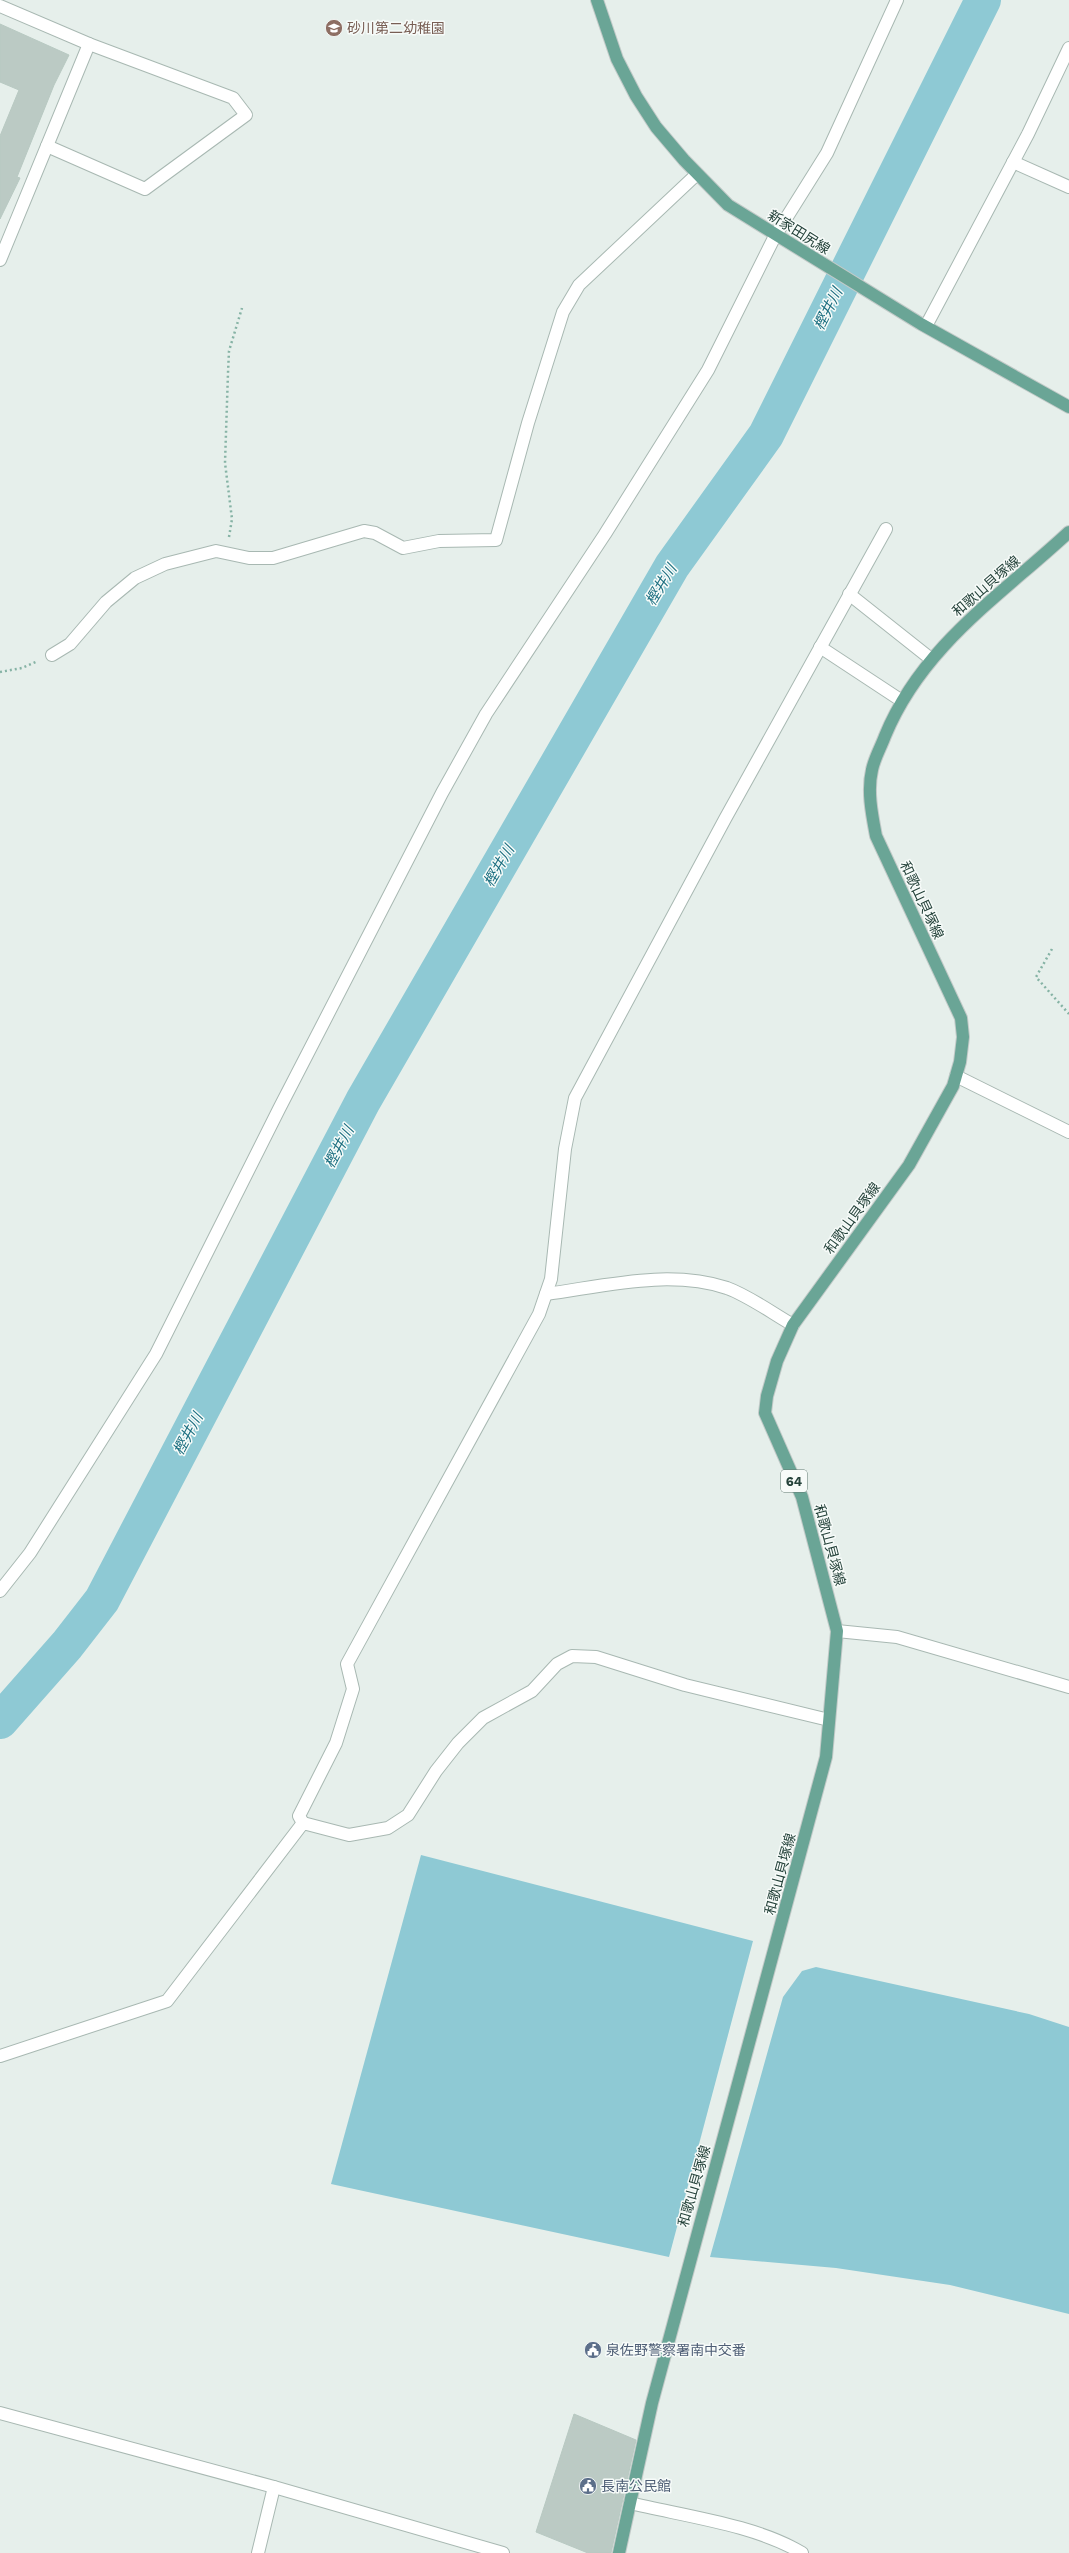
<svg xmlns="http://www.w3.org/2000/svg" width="1069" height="2553" font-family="'Work Sans','Noto Sans JP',sans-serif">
<rect width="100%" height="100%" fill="#e6efeb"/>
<g fill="#8ec9d4">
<polygon points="421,1855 753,1941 669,2257 331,2184"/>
<polygon points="816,1967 1029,2014 1069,2027 1069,2314 950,2285 836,2268 710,2257 783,1997 802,1971"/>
</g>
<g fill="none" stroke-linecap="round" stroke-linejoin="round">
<polyline stroke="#8ec9d4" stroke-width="36" points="0,1721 67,1645 102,1600 363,1101 672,566 766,435 983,0"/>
</g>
<g fill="#bbcac4" stroke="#b8c9c2">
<polygon points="0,24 69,55 54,85 17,177 20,178 0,219 0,136 19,90 0,82"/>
<polygon points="574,2414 636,2440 611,2553 588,2553 536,2532"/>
</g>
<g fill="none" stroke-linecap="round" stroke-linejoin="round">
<defs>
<g id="minor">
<polyline points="0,6 89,44 0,260"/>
<polyline points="47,146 145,189 246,115 233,98 89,44"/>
<polyline points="1013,162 1069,187"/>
<polyline points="926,326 1028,134 1069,48"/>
<polyline points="849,594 931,659"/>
<polyline points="820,647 902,701"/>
<polyline points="52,655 70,644 106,602 135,578 165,564 216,551 249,558 273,558 364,531 375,533 403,548 439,541 496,540 528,423 563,312 579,285 697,174"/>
<polyline points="956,1076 1069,1132"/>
<path d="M546,1294c59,-8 123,-25 181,-6 22,8 45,25 66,37"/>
<polyline points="0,1591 30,1553 156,1354 279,1109 442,793 486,714 605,534 708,370 775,236 827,153 897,0"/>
<polyline points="837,1631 897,1637 1069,1687"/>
<polyline points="303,1823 299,1816 336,1743 353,1689 347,1664 539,1314 551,1279 565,1149 575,1098 725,819 886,529"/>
<polyline points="0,2056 167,2001 303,1823 349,1835 388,1828 408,1815 436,1771 458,1743 483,1718 532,1691 557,1664 572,1656 596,1657 685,1685 829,1720"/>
<polyline points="0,2413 274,2487 503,2553"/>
<path d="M630,2503c54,13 126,22 172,50"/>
<polyline points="258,2553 274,2487"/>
</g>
<g id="major">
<polyline points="597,0 617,59 636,96 656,127 684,160 728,205 921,324 1069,407"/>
<path d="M619,2553l33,-150 174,-646 11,-126 -35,-134 -37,-84 2,-17 10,-35 16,-36 116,-160 44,-79 7,-24 3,-25 -2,-19 -85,-182c-4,-21 -9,-45 -4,-66 2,-11 9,-23 13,-34 37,-90 115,-140 184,-204"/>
</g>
</defs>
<use href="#minor" stroke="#a8b8b2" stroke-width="14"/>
<use href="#major" stroke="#c2cac8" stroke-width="14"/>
<g stroke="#86b3a5" stroke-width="2.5" stroke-dasharray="2 3" stroke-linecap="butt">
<polyline points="229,537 232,519 225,463 228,373 229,351 242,308"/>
<polyline points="0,672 22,668 38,661"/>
<polyline points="1052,949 1036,977 1069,1014"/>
</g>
<use href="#minor" stroke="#fff" stroke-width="12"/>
<use href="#major" stroke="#6aa596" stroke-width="12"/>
</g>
<defs>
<symbol id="school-disc" viewBox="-11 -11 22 22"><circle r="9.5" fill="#8d6e63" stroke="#f7fbf9"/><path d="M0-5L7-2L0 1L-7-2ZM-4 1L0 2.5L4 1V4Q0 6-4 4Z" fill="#fff"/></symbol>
<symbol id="civic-disc" viewBox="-11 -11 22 22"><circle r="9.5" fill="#5c6f8a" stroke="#f7fbf9"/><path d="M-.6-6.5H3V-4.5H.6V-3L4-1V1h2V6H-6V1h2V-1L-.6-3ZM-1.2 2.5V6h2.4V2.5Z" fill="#fff"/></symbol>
</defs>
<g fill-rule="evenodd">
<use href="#school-disc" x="324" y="18" width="20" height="20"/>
<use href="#civic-disc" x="583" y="2340" width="20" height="20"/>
<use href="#civic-disc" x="578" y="2476" width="20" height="20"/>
</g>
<g text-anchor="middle" stroke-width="3" stroke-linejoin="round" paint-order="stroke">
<rect fill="#f7fbf9" stroke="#637a73" stroke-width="1" x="781" y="1470" width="26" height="22" rx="3"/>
<g font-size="13" font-weight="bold" fill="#24423a">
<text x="794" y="1486">64</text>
</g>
<g font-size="14" fill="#785e54" stroke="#f7fbf9" text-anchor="start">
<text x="347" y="33">砂川第二幼稚園</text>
</g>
<g font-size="14" fill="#24423a" stroke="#f7fbf9">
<text transform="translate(799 232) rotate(32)" y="5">新家田尻線</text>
<text transform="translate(986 586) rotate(-41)" y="5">和歌山貝塚線</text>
<text transform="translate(922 900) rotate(65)" y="5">和歌山貝塚線</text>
<text transform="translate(852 1218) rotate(-54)" y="5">和歌山貝塚線</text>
<text transform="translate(830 1545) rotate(75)" y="5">和歌山貝塚線</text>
<text transform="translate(780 1874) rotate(-75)" y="5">和歌山貝塚線</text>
<text transform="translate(694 2186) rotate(-74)" y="5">和歌山貝塚線</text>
</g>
<g font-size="14" fill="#4e5e75" stroke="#f7fbf9" text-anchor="start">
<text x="606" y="2355">泉佐野警察署南中交番</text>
<text x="601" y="2491">長南公民館</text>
</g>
<g font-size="15" font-style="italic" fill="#1c6f80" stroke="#f7fbf9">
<text transform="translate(828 309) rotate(-63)" y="5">樫井川</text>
<text transform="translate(661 585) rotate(-59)" y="5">樫井川</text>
<text transform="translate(499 866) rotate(-60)" y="5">樫井川</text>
<text transform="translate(339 1147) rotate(-62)" y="5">樫井川</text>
<text transform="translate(188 1434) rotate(-62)" y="5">樫井川</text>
</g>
</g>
</svg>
